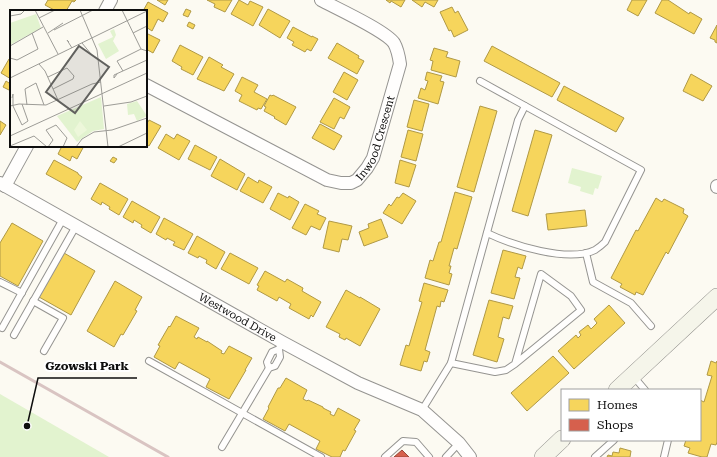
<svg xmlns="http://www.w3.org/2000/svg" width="717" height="457" font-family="'Roboto Serif',serif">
<rect width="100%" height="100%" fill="#fcfaf2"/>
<g fill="#e2f3cf">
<polygon points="572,168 602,176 598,189 595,188 593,195 580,191 581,187 568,183"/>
<polygon points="0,394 109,457 0,457"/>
</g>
<g fill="#f6d55c" stroke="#b09945">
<polygon points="48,0 76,0 74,2 72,1 66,11 56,11 45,5"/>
<polygon points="157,0 168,0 165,5"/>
<polygon points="207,0 232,0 225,12 214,7 215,4"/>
<polygon points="239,0 248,5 250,1 263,7 253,26 231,14"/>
<polygon points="386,0 405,0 401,7 391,1 390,3"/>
<polygon points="412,0 438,0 434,7 425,2 422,7"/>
<polygon points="632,0 647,0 638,16 627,10"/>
<polygon points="662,0 668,0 689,14 690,12 702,19 694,34 655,13"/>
<polygon points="148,2 168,13 163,22 158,19 152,31 146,27 146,11 143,11"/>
<polygon points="452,7 455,13 458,11 468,30 454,37 451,30 449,31 440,12"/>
<polygon points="186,9 191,11 188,17 183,15"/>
<polygon points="268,9 290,21 280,38 259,25"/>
<polygon points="189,22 195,25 193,29 187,26"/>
<polygon points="717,25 717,43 715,42 715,40 710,38"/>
<polygon points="293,27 312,37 312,36 318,39 311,51 307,49 305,52 292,45 294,42 287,38"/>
<polygon points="146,33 160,40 153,53 146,49"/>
<polygon points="337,43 359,56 358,58 364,61 357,74 328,58"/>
<polygon points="180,45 203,57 193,75 181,69 182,67 172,61"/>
<polygon points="492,46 560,83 552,97 484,61"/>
<polygon points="434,48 448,52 446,57 460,61 456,77 431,70 433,61 430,60"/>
<polygon points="209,57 223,65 221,67 234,74 224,91 197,79"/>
<polygon points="9,59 11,60 11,79 1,73"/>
<polygon points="344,72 358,80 347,100 333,92"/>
<polygon points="427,72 442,76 440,81 444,82 438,104 418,98 421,88 425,90 428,81 425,80"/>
<polygon points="691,74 712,86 703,101 683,91"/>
<polygon points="242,77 258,85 254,92 267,99 261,109 258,108 257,110 239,101 242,95 235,91"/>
<polygon points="11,80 11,91 3,87 6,81 9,83"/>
<polygon points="564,86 624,118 616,132 557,100"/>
<polygon points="270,95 272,96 273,95 296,107 286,125 274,118 275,117 264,111 266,107 264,106"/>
<polygon points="334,98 350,107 344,119 340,117 334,129 320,122"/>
<polygon points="414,100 429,104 422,131 407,127"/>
<polygon points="480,106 497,111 474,192 457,187"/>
<polygon points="149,120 161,126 149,146 146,144 146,121 148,122"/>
<polygon points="0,121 6,125 0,135"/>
<polygon points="320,124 342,136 334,150 312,138"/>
<polygon points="408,130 423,134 416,161 401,157"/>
<polygon points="535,130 552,135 528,216 512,211"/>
<polygon points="166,134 174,139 177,134 190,141 179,160 158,148"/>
<polygon points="195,145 217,157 210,170 188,159"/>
<polygon points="62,146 64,148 65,146 84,146 77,159 72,156 70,161 58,154"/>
<polygon points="113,157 117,159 114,163 110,161"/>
<polygon points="220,159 245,174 237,190 211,176"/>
<polygon points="54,160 78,173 78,174 82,177 75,190 46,174"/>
<polygon points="400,160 416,165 409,187 395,183"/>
<polygon points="248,177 258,183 259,180 272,187 263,203 240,191"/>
<polygon points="100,183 128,199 119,215 109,209 110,207 102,202 101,205 91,199"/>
<polygon points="455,192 472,197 457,249 454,248 449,266 451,266 449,273 452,274 449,285 425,278 430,260 433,261 439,242 441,242"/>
<polygon points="278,193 288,198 289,196 299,202 290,220 270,209"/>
<polygon points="403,193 416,201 402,224 383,213 389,204 391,206 397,197 399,198"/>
<polygon points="656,198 662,202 664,199 684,209 683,213 688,216 668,254 666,252 643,295 636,292 635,295 620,287 622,284 611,278 636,230 638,231"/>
<polygon points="132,201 160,217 151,233 141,227 142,225 134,220 133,223 123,217"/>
<polygon points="305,204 319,211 317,214 326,218 320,230 311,226 306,235 292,228"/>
<polygon points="585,210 587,226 548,230 546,214"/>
<polygon points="164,218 193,234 184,250 173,245 175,242 167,238 166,240 156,234"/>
<polygon points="381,219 388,237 364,246 359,232 369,228 368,224"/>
<polygon points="329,221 352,226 348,240 342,239 339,252 323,248"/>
<polygon points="12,223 43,241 18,286 0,276 0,243"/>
<polygon points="197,236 225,252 216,269 206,263 207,260 199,256 198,258 188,253"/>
<polygon points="503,250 526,256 522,269 518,267 515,277 520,278 514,299 491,293"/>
<polygon points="64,253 95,271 71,315 39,297"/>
<polygon points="230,253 258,268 249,284 221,269"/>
<polygon points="265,271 285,282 287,279 303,288 302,291 321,302 313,317 311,315 309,319 289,308 291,304 279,297 277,301 257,290 259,286 257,285"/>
<polygon points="115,281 142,297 135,310 137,311 123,335 121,334 114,347 87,331"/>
<polygon points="424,283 448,290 444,302 441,301 440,307 437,306 425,350 430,352 427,362 424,361 421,371 400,365 406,345 409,346 422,302 419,301"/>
<polygon points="346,290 360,298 360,297 380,309 360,346 346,338 345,340 339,337 340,334 326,327"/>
<polygon points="489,300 513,306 509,319 503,317 498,337 504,339 497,362 473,355"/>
<polygon points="609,305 625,323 574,369 558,351 576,335 578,338 581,335 579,332 588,325 591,329 597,323 594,319"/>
<polygon points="176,316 199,328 194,337 197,339 198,337 207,342 207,341 222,351 221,353 224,354 229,346 252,358 245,370 246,370 229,399 206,387 210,379 179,362 175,369 154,357 160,346 158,345 169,326 170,327"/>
<polygon points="553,356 569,373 527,411 511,393"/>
<polygon points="711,361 716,363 717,361 717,442 716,445 711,444 707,457 702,457 688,453 690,448 684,446 686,440 700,440 700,400 704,402 712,376 707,375"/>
<polygon points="286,378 307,390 303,399 307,401 308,400 323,407 323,408 331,412 330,414 334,416 338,408 360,420 354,430 356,431 345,451 343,450 340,457 332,457 316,449 320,441 289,424 285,431 263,419 269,408 268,407 278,388 280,388"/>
<polygon points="620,448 631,451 630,457 607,457 608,455 612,456 613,452 619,453"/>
</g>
<polygon fill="#d6604d" stroke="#9a473a" points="402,450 409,457 394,457"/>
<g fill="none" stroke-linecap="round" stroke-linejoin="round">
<defs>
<g id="service">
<path d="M480,81l161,89 -36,72c-3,3 -7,6 -10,8 -27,13 -83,-5 -108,-17"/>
<polyline points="586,253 593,282 631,303 651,326"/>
<polyline points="0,282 22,293"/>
<polyline points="33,301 63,318 44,351"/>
<polyline points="2,328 63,219"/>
<polyline points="14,335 76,226"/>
<polyline points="149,361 321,457"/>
<polyline points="451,363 495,372 506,370 515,364 541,274 571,296 581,310 515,364"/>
<polyline points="269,368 267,362 272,352 279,349"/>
<polyline points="634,377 645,390"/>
<polyline points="422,410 451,363 518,120 525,106"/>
<polyline points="222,447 269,368 275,366 280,357 279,349 282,342"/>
<polyline points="385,457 403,441 416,442 429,457"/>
<polyline points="446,457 459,443"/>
<polyline points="595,457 614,440"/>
<polyline points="664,457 668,440"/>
</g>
<g id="minor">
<polyline points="105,11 111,0"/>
<path id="s1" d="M146,85l181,95 14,3h10l6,-3 10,-12 6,-10 27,-94c-1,-7 -2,-14 -6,-21 -8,-12 -58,-35 -73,-43"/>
<path id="s2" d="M0,183l282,159 76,41 64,27 37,33 11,14"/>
<polyline points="5,186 27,146"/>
<polyline points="717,187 717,186"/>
</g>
<g id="secondary">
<polyline points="617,390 717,297"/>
<polyline points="543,457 562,439"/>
</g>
</defs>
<use href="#service" stroke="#959491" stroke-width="8"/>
<use href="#minor" stroke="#959491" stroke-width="14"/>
<use href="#secondary" stroke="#8c8b87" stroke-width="18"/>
<use href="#service" stroke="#fffefd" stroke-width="6"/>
<use href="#minor" stroke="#fffefd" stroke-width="12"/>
<use href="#secondary" stroke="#f5f5ea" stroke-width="17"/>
<polyline stroke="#d9c4c2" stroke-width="3" points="0,362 168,457"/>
</g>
<g text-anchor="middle" stroke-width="4" stroke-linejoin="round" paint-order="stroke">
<g font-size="11" fill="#0e0e0e" stroke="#fff">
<text dy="4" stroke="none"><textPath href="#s1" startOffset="282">Inwood Crescent</textPath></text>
<text dy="4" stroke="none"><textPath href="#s2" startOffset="273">Westwood Drive</textPath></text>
</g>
</g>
<g transform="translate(10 10)">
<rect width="137" height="137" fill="#fcfaf2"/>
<path d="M26,4l5,14 -31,17v-22zM104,19l2,6 -3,6 6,10 -13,8 -8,-15 15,-7 -3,-6zM91,87l3,32 -11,2 -16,11 -20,-26zM127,91l10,15 -10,5 -3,-7 -6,1 -1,-11z" fill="#e2f3cf"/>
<path d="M70,111l7,9 -9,7 -4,-7z" fill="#edf7da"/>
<path fill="none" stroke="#9d9c97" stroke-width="1" d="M25,0l23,44M70,0l17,40 11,97M112,0l19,39 6,2M0,6l11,-2 4,-4M29,8l16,-8M44,20l39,-20M38,23l15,-10M123,23l14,-7M59,32l-2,-2 5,8M72,33l9,11M0,36l33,-19M0,48l7,2 21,-11 -6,-16M29,54l6,7 13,29M113,61l-6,-10 24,-12M107,64l-3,4v-3l33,-15M38,67l19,-9 7,8 -1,3 -20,10M0,68l137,-67M2,88l1,-4v12l9,19 6,-4 -6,-17M17,95l-2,-16 11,-6 8,22M0,96l9,-2 27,1 46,-21 9,-2M94,96l27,-4 16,-6M0,126l137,-63M0,136l24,-10 13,11M38,137l5,-7 -7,-10 10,-5 11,13 -4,9M66,137l6,-8 12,-7 18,-2 35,-12M108,137l29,-14"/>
<path fill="#61615e" fill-opacity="0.15" stroke="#61615e" stroke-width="2" d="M69,36l30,21 -34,46 -29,-21z"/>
<rect width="137" height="137" fill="none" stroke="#0e0e0e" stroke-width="2"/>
</g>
<path fill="none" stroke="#0e0e0e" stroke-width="1.5" d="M27 426L38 378H137"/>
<circle fill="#0e0e0e" stroke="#fff" stroke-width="1.5" cx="27" cy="426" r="4"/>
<g font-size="12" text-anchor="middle" font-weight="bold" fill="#0e0e0e" stroke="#fff" stroke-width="4" stroke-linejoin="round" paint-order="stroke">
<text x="87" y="370">Gzowski Park</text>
</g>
<rect x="561" y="389" width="140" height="52" fill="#ffffff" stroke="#9f9f9f"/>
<rect x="569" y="399" width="20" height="12" fill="#f6d55c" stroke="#9f9f9f"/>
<text x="597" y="409" font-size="12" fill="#0e0e0e">Homes</text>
<rect x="569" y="419" width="20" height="12" fill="#d6604d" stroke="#9f9f9f"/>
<text x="597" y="429" font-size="12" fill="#0e0e0e">Shops</text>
</svg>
